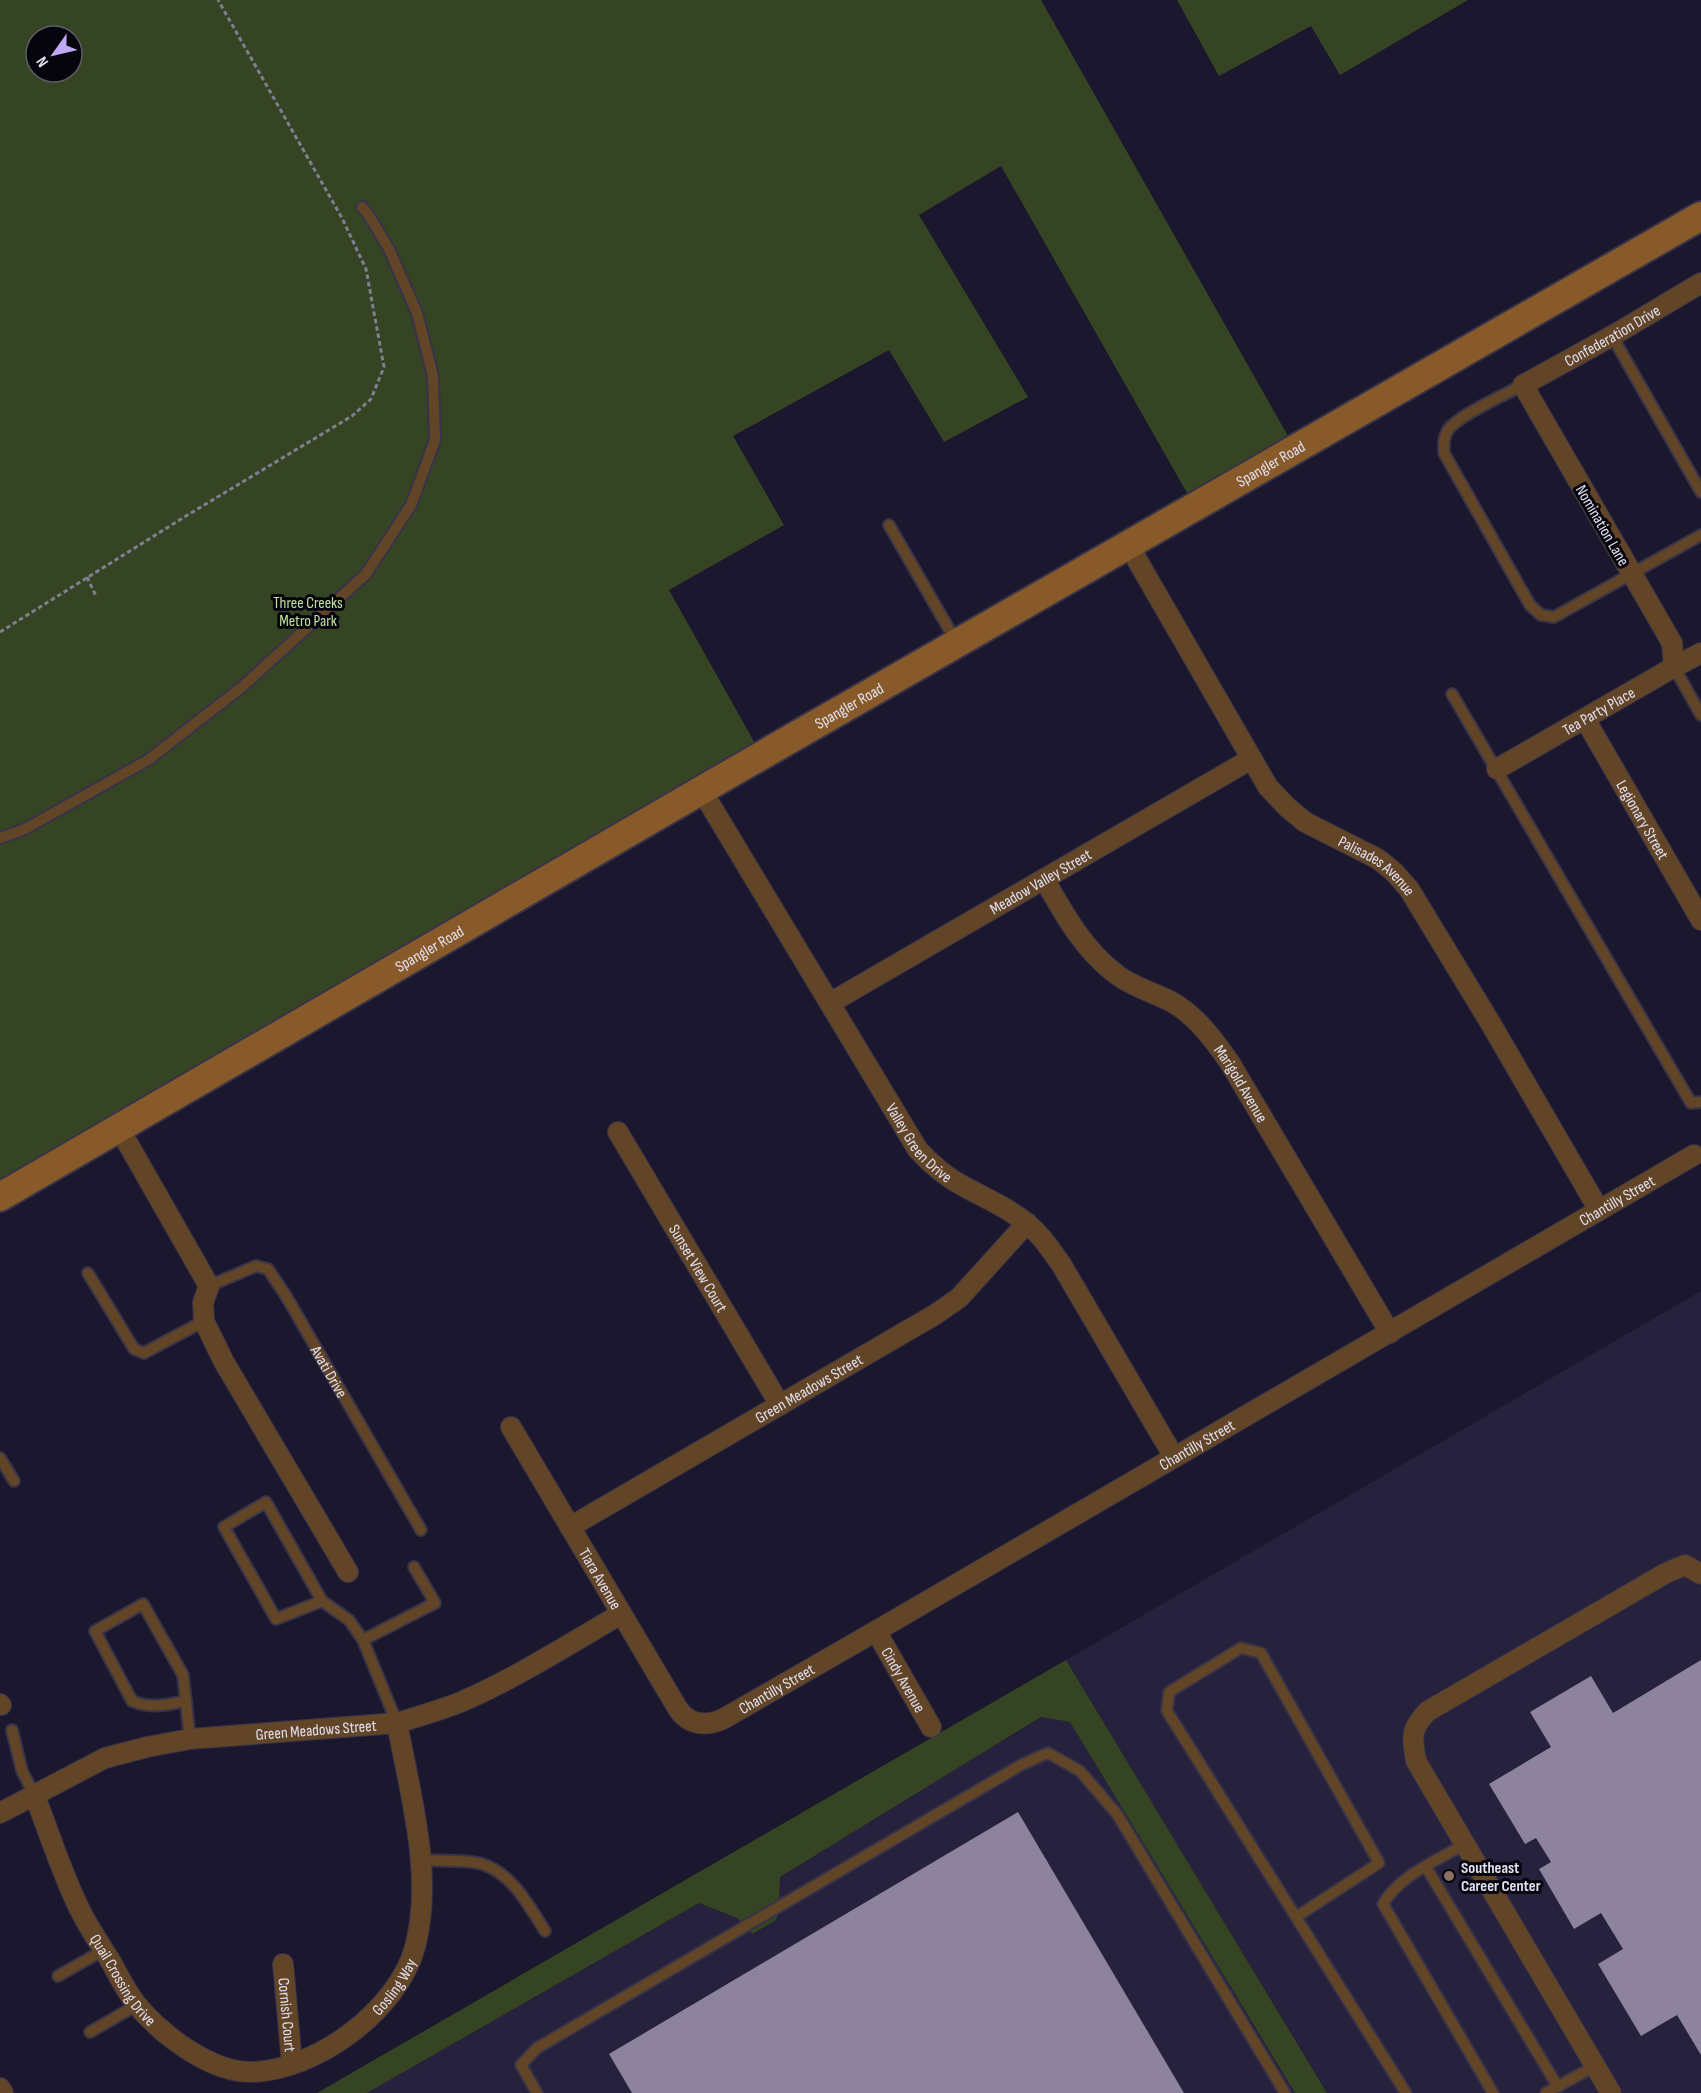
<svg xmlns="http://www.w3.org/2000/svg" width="1701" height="2093" font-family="'Sofia Sans Condensed',sans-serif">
<rect width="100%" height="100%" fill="#1b172e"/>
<g fill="#26213d">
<polygon points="1701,1291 1701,2093 1327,2093 1066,1660"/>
<polygon points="1041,1717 1070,1722 1295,2093 367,2093 699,1903 737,1918 754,1934 776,1920 779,1911 780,1877"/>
</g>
<g fill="#354523" fill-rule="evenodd">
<path d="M0,0h1041l247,436 -101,57 -186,-327 -82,49 109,182 -84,45 -55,-92 -156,86 51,89 -115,65 88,157 -757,437zM36,36h36v36h-36z"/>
<polygon points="1177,0 1468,0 1340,75 1311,26 1219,76"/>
<polygon points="1066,1660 1327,2093 1295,2093 1070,1722 1041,1717 780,1877 779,1911 776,1920 753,1934 737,1918 699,1903 367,2093 317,2093"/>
</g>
<g fill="#8d839f">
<polygon points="1701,1660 1701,2055 1677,2015 1641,2036 1598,1964 1623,1949 1601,1913 1574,1929 1539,1869 1551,1862 1536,1838 1525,1844 1489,1784 1551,1747 1530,1712 1591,1676 1613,1713"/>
<polygon points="1018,1812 1184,2093 632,2093 609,2054"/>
</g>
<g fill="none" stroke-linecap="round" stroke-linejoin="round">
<defs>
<g id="lane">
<polyline points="1612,336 1701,492"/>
<path d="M1523,385c-17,9 -66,31 -75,45 -5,8 -4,14 -4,23l86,152 11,10 13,2 147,-82"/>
<polyline points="889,525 957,643"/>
<polyline points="1674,667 1701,715"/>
<polyline points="1452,694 1691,1103 1701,1102"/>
<polyline points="0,838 25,829 148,760 242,687 366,574 411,505 435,440 433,376 417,313 389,249 370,217 362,207"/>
<polyline points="88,1273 134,1349 144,1353 204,1321"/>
<path id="s1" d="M209,1286l47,-20 12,3 18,27 135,234"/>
<polyline points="0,1458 14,1481"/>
<polyline points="322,1601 276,1619 224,1527 266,1502 322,1601 349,1620 363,1640 397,1723"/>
<polyline points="363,1640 435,1603 414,1567"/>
<path d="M186,1701c-20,4 -35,8 -54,0l-37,-70 48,-27 40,71 7,64"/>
<polyline points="12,1730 22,1771 34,1794"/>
<path d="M1465,1844c-29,17 -65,31 -82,60l110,189"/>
<path d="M421,1860c15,1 50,0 61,4 31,10 47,42 63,67"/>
<polyline points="1426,1867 1558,2087"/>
<polyline points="1296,1917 1379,1863 1261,1653 1241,1648 1169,1692 1167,1711 1406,2093"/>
<polyline points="58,1976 104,1950"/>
<polyline points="90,2032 137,2005"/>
<polyline points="537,2093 521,2065 537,2048 1021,1765 1048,1753 1080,1771 1117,1814 1285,2093"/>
<polyline points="1546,2093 1595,2066"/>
</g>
<g id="street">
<path id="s2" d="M1129,546l139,241 19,20 18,15 73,37 16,13 15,17 82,135 108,186"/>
<path id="s3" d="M1674,667l-2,-24 -149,-258 89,-49 89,-53"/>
<path id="s4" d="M1585,719l116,201"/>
<path id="s5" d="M1497,769l177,-102 27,-14"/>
<path id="s6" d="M702,791l216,359c14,15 29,28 47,37 20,11 42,20 60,35 15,11 25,27 36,42l113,193"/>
<path id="s7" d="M1044,879c20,35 39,70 72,95 15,12 36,18 54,27 25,13 44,39 60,62l160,270"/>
<path id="s8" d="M830,1003l421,-244"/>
<polyline points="119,1128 209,1286 203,1303 204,1321 224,1362 348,1572"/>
<path id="s9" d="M618,1132l162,273"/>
<path id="s10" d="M511,1427l167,282c11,16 27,18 45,10l153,-88 818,-476"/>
<path id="s11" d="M570,1527l366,-213 23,-16 68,-75"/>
<path id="s12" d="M876,1631l55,96"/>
<polyline points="0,1704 1,1705"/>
<path id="s13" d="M34,1794c15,38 27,77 45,114 9,19 21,36 32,54 8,14 16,31 26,43 25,30 73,67 114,67 65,-1 147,-62 164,-125 19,-71 -5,-154 -18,-224"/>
<path id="s14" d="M0,1813l105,-55 42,-11 43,-8 207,-16c22,-7 45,-13 66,-22 55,-24 106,-57 158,-87"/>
<path id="s15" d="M283,1964l9,100"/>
<polyline points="0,2088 3,2093"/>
<path d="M1611,2093l-195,-332c-4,-24 -6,-32 12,-50l238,-138 19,-8 16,9"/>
</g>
<g id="secondary">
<path id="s16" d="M0,1197l745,-432 956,-549"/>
</g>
</defs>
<use href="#lane" stroke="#373349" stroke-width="14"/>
<use href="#street" stroke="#373349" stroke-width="22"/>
<use href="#secondary" stroke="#373349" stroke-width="32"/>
<g stroke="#807e91" stroke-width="3" stroke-dasharray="4.5 3" stroke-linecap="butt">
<polyline points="87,577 96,596"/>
<polyline points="0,632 186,516 352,416 371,399 384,367 366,269 342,218 218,0"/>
</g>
<use href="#lane" stroke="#624427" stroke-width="10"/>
<use href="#street" stroke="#624427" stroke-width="20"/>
<use href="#secondary" stroke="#895a29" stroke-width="28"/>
</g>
<circle fill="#8d6e63" stroke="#06050d" stroke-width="2" cx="1449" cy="1876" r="6"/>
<g text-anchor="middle" stroke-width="6" stroke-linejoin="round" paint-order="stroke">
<g font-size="16" fill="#e2e1f1" stroke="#06050d">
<text dy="6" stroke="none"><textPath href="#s3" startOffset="424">Confederation Drive</textPath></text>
<text dy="6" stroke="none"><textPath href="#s16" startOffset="1467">Spangler Road</textPath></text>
<text transform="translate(1603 525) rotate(60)" y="6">Nomination Lane</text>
<text dy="6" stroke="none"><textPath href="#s16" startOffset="981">Spangler Road</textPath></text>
<text dy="6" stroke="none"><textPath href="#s5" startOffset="117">Tea Party Place</textPath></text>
<text dy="6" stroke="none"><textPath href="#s4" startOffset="116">Legionary Street</textPath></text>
<text dy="6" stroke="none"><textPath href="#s2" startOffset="414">Palisades Avenue</textPath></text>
<text dy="6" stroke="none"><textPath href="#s8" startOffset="243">Meadow Valley Street</textPath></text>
<text dy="6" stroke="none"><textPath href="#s16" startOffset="496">Spangler Road</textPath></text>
<text dy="6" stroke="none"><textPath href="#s7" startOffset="291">Marigold Avenue</textPath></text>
<text dy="6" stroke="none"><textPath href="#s6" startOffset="414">Valley Green Drive</textPath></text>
<text dy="6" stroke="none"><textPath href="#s10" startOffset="1412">Chantilly Street</textPath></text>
<text dy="6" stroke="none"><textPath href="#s9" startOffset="158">Sunset View Court</textPath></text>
<text dy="6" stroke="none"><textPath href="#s1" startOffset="183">Avati Drive</textPath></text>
<text dy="6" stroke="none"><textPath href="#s11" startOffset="276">Green Meadows Street</textPath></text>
<text dy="6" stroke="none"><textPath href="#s10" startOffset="926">Chantilly Street</textPath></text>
<text dy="6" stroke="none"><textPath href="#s10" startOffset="176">Tiara Avenue</textPath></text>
<text dy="6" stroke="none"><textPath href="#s12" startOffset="56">Cindy Avenue</textPath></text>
<text dy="6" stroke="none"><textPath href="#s10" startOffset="440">Chantilly Street</textPath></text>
<text dy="6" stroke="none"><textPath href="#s14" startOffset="332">Green Meadows Street</textPath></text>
<text dy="6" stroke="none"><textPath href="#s13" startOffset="207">Quail Crossing Drive</textPath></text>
<text dy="6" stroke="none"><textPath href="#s13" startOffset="544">Gosling Way</textPath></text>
<text dy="6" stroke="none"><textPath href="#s15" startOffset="51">Cornish Court</textPath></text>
</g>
<g font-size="16" fill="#bfe29a" stroke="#06050d">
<text x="308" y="608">Three Creeks<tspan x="308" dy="18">Metro Park</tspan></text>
</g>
<g font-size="16" font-weight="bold" fill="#e2e1f1" stroke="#06050d" text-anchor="start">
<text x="1461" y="1873">Southeast<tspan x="1461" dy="18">Career Center</tspan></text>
</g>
</g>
<g transform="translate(54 54) rotate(236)"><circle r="28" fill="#06050d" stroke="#5e5d68" stroke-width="1.5"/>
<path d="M0-4.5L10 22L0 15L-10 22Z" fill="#c0a8f4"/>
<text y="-9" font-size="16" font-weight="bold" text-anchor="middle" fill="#e2e1f1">N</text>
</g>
</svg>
